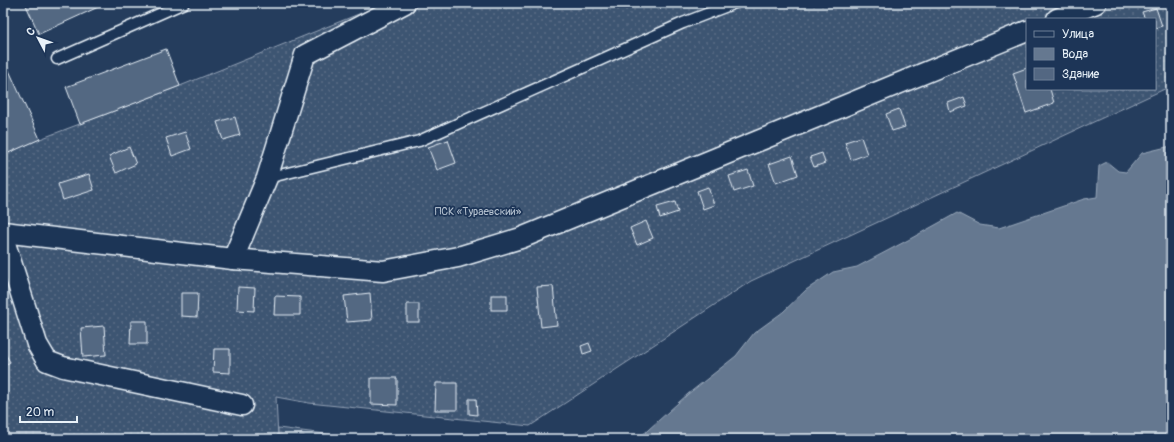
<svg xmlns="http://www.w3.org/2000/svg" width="1174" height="442" font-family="Pangolin,sans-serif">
<defs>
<pattern id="forest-firs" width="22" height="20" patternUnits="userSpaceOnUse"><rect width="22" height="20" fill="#3e5472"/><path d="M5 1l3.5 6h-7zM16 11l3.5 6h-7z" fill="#5a6d87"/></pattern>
<pattern id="garden-dots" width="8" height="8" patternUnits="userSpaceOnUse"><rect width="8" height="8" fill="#3e5472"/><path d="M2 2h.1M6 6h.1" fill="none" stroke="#5a6d87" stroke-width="1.8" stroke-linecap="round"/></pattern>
</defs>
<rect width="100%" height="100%" fill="#253d5d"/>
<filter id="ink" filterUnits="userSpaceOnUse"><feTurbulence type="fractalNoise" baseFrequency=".025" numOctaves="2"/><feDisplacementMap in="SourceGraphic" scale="8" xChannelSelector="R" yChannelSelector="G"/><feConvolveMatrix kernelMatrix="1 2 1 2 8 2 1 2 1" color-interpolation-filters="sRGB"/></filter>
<g filter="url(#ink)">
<polygon fill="url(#forest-firs)" stroke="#93a2b5" points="278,428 365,439 278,439"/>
<path fill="url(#garden-dots)" stroke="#93a2b5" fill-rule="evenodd" d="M386,3h785v83l-420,195 -221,145 -221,-23 -33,-6 2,42h-275v-290l3,5 34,-15 140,-53zM1027,19h128v70h-128z"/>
<polygon fill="#657890" stroke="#99a8ba" points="1171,146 1171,439 638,439 688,394 736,356 754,333 783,312 806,290 833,272 857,267 910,239 957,213 980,225 999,228 1084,199 1097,197 1099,166 1107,162 1118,171 1126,172 1142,153"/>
<g fill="#536782" stroke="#e8f1f8">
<polygon points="25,3 107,3 39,34"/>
<polygon points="1156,8 1162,26 1155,28 1155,19 1145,19 1142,12"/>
<polygon points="166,49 180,86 80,124 66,87"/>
<polygon points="3,57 40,139 6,154 3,149"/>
<polygon points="1027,68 1027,89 1050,89 1054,103 1026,113 1013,73"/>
<polygon points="964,97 967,106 950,112 948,103"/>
<polygon points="899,109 905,127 892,131 886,114"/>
<polygon points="235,117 240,135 223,140 217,122"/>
<polygon points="185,132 191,149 172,156 166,138"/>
<polygon points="861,137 867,154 851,160 845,142"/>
<polygon points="448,140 456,163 437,170 428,147"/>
<polygon points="129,147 136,164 116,173 109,156"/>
<polygon points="822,153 825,163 814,167 810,157"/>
<polygon points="792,156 798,175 776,183 769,164"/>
<polygon points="748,170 753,186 734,192 729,176"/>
<polygon points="89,174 94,190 63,200 58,184"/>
<polygon points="708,187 714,205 703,209 697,191"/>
<polygon points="675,202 678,212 660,218 657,207"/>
<polygon points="646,221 653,238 637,245 630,228"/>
<polygon points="553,286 557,325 541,327 537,287"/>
<polygon points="238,287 255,288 254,311 237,310"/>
<polygon points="181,293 198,293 197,317 181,316"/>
<polygon points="370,293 372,320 347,322 344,296"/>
<rect x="491" y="295" width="16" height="15"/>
<polygon points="275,296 300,297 300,315 274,315"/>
<rect x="407" y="304" width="12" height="18"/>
<polygon points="131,321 147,321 147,344 130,344"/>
<polygon points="104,326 106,355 83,357 81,328"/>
<polygon points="589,343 592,351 583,354 581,346"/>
<polygon points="214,349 230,349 230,373 213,372"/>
<polygon points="3,350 10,362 3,367"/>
<polygon points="371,378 397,378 397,405 371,404"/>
<polygon points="436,383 457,383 457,410 435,410"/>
<polygon points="469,399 476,399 477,415 469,414"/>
</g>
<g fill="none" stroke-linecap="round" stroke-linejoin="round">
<defs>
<g id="lane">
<polyline points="57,59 184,3"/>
<polyline points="267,178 419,141 683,23 735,3"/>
</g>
<g id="street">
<polyline points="1057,19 1096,3"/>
<polyline points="3,232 233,259 383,271 458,257 521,238 1027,31"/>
<polyline points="3,237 37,344 47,361 63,367 242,405"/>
<polyline points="233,259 267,178 305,55 405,3"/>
</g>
</defs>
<use href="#lane" stroke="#e8f1f8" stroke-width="13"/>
<use href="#street" stroke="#e8f1f8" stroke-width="23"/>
<use href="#lane" stroke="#1d3557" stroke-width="10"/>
<use href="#street" stroke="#1d3557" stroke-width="20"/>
</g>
</g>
<g text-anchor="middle" stroke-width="3.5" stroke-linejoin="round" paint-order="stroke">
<g font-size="11" fill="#b5c2d0" stroke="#1d3557">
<text x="478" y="215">ПСК «Тураевский»</text>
</g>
</g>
<rect width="1174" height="442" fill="none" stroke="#1d3557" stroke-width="16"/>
<rect x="8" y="8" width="1158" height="426" fill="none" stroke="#e8f1f8" stroke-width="1.5" filter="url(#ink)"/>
<rect x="1026" y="18" width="130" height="72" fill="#1d3557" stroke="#6e8097"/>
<rect x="1034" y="31" width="20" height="6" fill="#1d3557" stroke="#6e8097"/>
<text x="1062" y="38" font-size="12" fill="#e8f1f8">Улица</text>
<rect x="1034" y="48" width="20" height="12" fill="#657890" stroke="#6e8097"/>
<text x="1062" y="58" font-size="12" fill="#e8f1f8">Вода</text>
<rect x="1034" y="68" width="20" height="12" fill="#536782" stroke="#6e8097"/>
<text x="1062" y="78" font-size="12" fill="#e8f1f8">Здание</text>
<g transform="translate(38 38) rotate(311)" stroke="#1d3557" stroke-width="3" paint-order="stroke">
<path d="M0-3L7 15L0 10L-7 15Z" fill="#e8f1f8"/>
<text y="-6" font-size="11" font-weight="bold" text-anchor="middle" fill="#e8f1f8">С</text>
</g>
<path d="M20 416v6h57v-6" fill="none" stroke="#e8f1f8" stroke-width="2"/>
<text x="26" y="416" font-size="12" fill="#e8f1f8" stroke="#1d3557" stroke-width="3" paint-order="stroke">20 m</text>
</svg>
